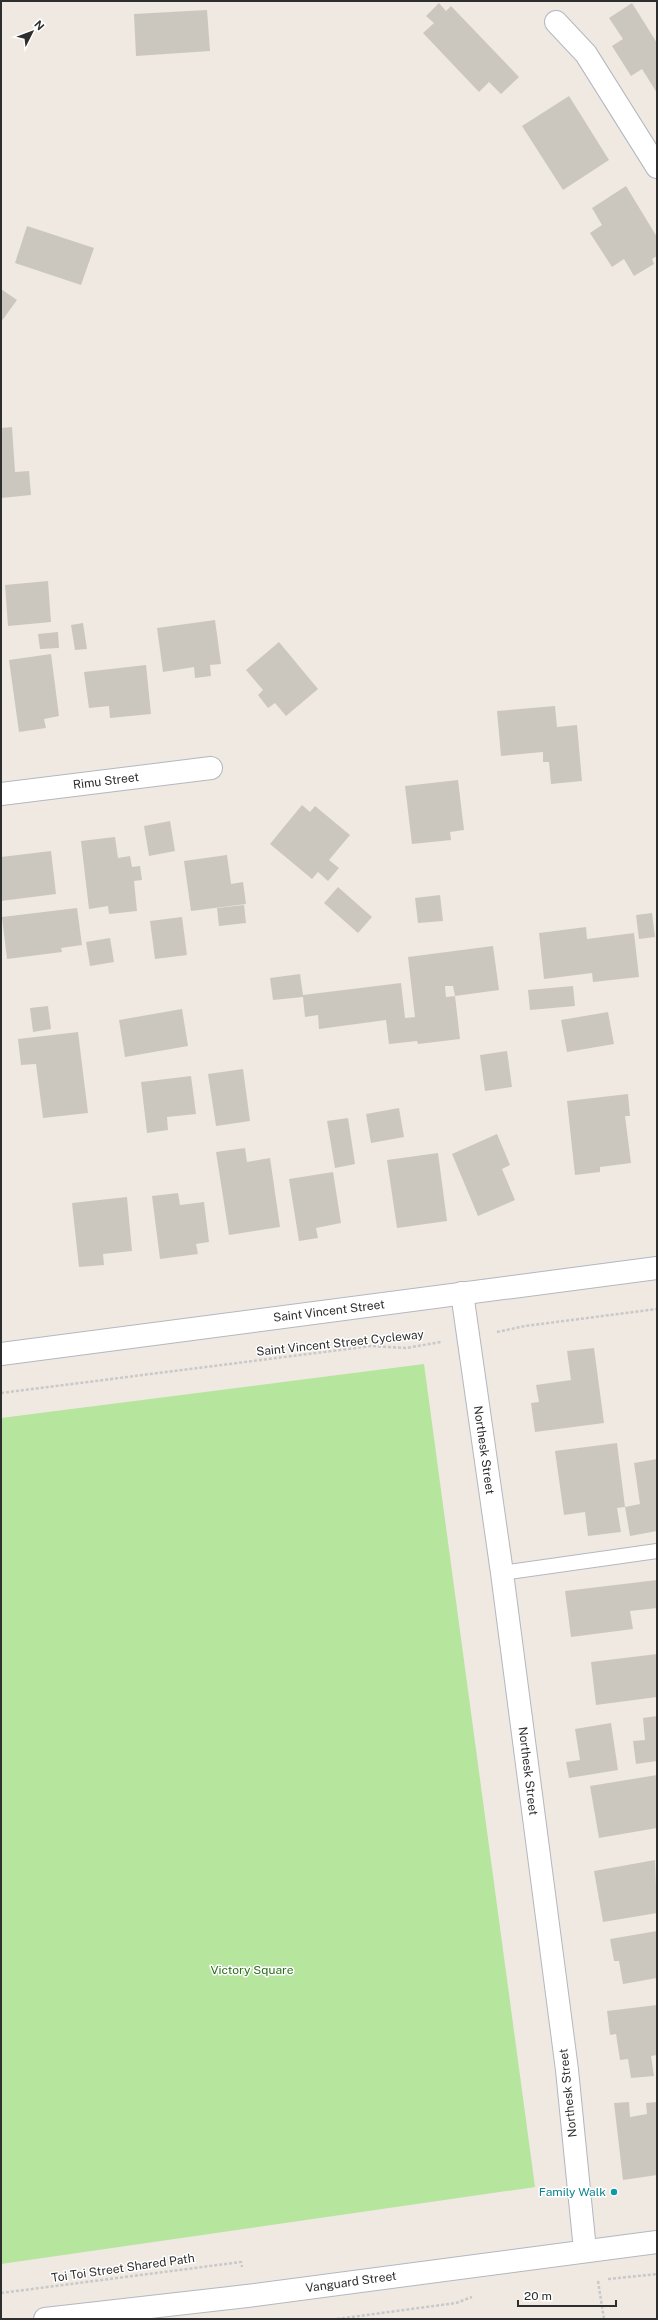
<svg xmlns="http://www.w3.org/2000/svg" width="658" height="2320" font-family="'Public Sans',sans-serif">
<rect width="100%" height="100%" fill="#efe9e1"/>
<polygon fill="#b6e59e" points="424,1364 535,2187 1,2264 1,1418"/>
<g fill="#cbc7bf">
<polygon points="439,3 446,11 451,6 519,77 501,94 489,82 479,92 423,33 434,23 426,16"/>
<polygon points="632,3 657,43 657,93 642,69 631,76 612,46 623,39 609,18"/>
<polygon points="207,10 210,51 136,56 134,14"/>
<polygon points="569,96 609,160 563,190 522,126"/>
<polygon points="626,186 657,237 657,256 652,259 654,264 634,276 624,259 612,267 590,233 602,225 592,208"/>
<polygon points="27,226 94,248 81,285 15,263"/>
<polygon points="1,289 17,300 1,322"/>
<polygon points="12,427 15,472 29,471 31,495 1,498 1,428"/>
<polygon points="48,581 51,622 8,626 5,585"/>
<polygon points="215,620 221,664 210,665 211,676 195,678 194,667 163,672 157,628"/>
<polygon points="83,623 87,649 75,650 71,625"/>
<polygon points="58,632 59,648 40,649 38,634"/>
<polygon points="279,642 318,689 286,716 275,703 268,708 258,695 263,690 246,670"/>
<polygon points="51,654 59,716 44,719 46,728 19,732 9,660"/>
<polygon points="146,665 151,714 110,718 109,706 89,708 84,672"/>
<polygon points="555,706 557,727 577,725 582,781 551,784 549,762 543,762 543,752 501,756 497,711"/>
<polygon points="458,780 464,830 450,832 451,840 412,844 405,786"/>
<polygon points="302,805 310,812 315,806 350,835 329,860 339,868 328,881 318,872 312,879 270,844"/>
<polygon points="170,821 175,851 149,856 144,826"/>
<polygon points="115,837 118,858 130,856 132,867 140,866 142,880 134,881 137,911 109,914 108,906 89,909 81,841"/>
<polygon points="51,851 56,894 1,901 1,857"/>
<polygon points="227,855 231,884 243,882 246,904 191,911 184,861"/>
<polygon points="338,887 372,917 358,933 324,903"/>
<polygon points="440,895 443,921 418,923 415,898"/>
<polygon points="244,905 246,923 219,926 217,908"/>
<polygon points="77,908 82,945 61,948 62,952 7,959 2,917"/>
<polygon points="652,913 655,937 639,939 636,915"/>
<polygon points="182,917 187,955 155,959 150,921"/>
<polygon points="586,927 587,939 634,933 639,977 593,982 592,973 544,979 539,933"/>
<polygon points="110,938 114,962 90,966 86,942"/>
<polygon points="493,946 499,990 455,996 453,986 445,986 446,997 455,996 460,1039 418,1044 417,1041 389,1044 386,1020 319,1029 318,1015 305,1017 303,997 273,1000 270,978 300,974 303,995 401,983 405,1018 415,1017 408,957"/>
<polygon points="573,986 575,1006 530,1010 528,990"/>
<polygon points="48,1006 51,1029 33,1032 30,1008"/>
<polygon points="182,1009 188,1046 125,1057 119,1020"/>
<polygon points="608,1012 614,1044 567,1052 561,1020"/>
<polygon points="78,1032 88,1113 43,1118 36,1064 21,1065 18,1039"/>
<polygon points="507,1051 512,1087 485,1091 480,1055"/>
<polygon points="243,1069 250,1121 216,1126 208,1074"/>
<polygon points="191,1076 196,1114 167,1117 168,1130 147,1133 141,1082"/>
<polygon points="628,1094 630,1116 625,1116 631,1163 600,1167 600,1172 575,1175 567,1101"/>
<polygon points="399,1108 404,1137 371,1143 366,1114"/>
<polygon points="348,1118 355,1164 335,1168 327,1121"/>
<polygon points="497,1134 510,1165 502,1169 515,1200 478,1216 452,1154"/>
<polygon points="245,1148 247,1162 270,1158 280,1227 229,1235 216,1152"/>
<polygon points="438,1153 447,1221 397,1228 387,1160"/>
<polygon points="333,1172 341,1223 316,1228 318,1238 299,1241 289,1179"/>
<polygon points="178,1193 180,1205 204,1202 209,1242 196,1244 198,1254 160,1259 152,1196"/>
<polygon points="127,1197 132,1251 103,1254 104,1265 79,1267 72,1203"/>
<polygon points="594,1348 604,1423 535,1432 531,1403 539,1402 536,1385 571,1380 567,1351"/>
<polygon points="617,1443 625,1507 617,1508 621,1532 588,1536 585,1512 564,1515 555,1451"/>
<polygon points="657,1459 657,1531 630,1536 625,1507 640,1504 634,1463"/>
<polygon points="657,1580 657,1608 630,1611 633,1629 571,1637 565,1591"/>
<polygon points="657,1654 657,1697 596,1705 591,1662"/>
<polygon points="657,1716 657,1761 636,1764 633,1741 645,1740 643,1718"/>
<polygon points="611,1723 618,1770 569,1778 566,1762 580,1760 575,1729"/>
<polygon points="657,1775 657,1828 599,1838 590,1786"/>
<polygon points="655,1860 657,1913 603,1922 594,1871"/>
<polygon points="657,1931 657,1978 623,1984 619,1961 614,1961 610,1939"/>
<polygon points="657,2005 657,2055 651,2056 654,2076 631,2078 628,2059 620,2060 616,2034 610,2035 607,2011"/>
<polygon points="629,2102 630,2117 647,2114 646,2103 657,2102 657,2175 623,2180 614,2103"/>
</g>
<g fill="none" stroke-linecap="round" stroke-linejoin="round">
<defs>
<polyline id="lane" points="502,1573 657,1551"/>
<g id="street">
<polyline points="556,22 586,54 657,167"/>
<polyline points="1,794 211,768"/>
</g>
<g id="secondary">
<polyline points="462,1293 502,1573 567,2070 585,2250"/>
<polyline points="1,1354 657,1268"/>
<polyline points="45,2319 247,2296 657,2242"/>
</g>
</defs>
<use href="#lane" stroke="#b4b7c1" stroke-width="16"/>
<use href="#street" stroke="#b4b7c1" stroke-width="24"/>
<use href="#secondary" stroke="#b4b7c1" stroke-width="24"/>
<g stroke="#c9c9c9" stroke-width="2.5" stroke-dasharray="3 2" stroke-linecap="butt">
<polyline points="497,1332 525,1326 657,1309"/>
<polyline points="1,1393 371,1346 406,1348 441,1342"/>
<polyline points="608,2279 657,2274"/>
<polyline points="598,2281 604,2319"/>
<polyline points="1,2293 241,2262 242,2267"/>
<polyline points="337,2319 456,2303 472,2297"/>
</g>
<use href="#lane" stroke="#fff" stroke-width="14"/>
<use href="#street" stroke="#fff" stroke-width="22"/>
<use href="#secondary" stroke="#fff" stroke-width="22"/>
</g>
<circle fill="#0f9aa8" stroke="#fff" stroke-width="1.5" cx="614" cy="2192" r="4"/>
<g text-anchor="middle" stroke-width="3" stroke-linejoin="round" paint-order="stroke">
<g font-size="12" fill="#2e2e2e" stroke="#fff">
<text transform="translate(106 781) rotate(-7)" y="4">Rimu Street</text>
<text transform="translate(329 1311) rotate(-7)" y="4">Saint Vincent Street</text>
<text transform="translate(340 1343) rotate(-6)" y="4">Saint Vincent Street Cycleway</text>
<text transform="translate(484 1450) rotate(82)" y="4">Northesk Street</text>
<text transform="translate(528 1771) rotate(83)" y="4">Northesk Street</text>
<text transform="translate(568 2093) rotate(-96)" y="4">Northesk Street</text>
<text transform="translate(123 2268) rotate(-8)" y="4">Toi Toi Street Shared Path</text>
<text transform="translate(351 2282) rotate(-8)" y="4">Vanguard Street</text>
</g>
<g font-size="12" fill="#2c6e1b" stroke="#fff">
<text x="252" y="1974">Victory Square</text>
</g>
<g font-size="12" fill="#0d838f" stroke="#fff" text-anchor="end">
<text x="606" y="2196">Family Walk</text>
</g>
</g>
<rect width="658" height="2320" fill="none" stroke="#2e2e2e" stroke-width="4"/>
<g transform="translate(32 32) rotate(48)" stroke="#ffffff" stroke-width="3" paint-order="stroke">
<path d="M0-3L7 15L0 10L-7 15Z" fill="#2e2e2e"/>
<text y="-6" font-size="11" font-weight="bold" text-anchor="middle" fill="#2e2e2e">N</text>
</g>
<path d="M518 2300v6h98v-6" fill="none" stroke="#2e2e2e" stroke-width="2"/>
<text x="524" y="2300" font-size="12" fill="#2e2e2e" stroke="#ffffff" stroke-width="3" paint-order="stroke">20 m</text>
</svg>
